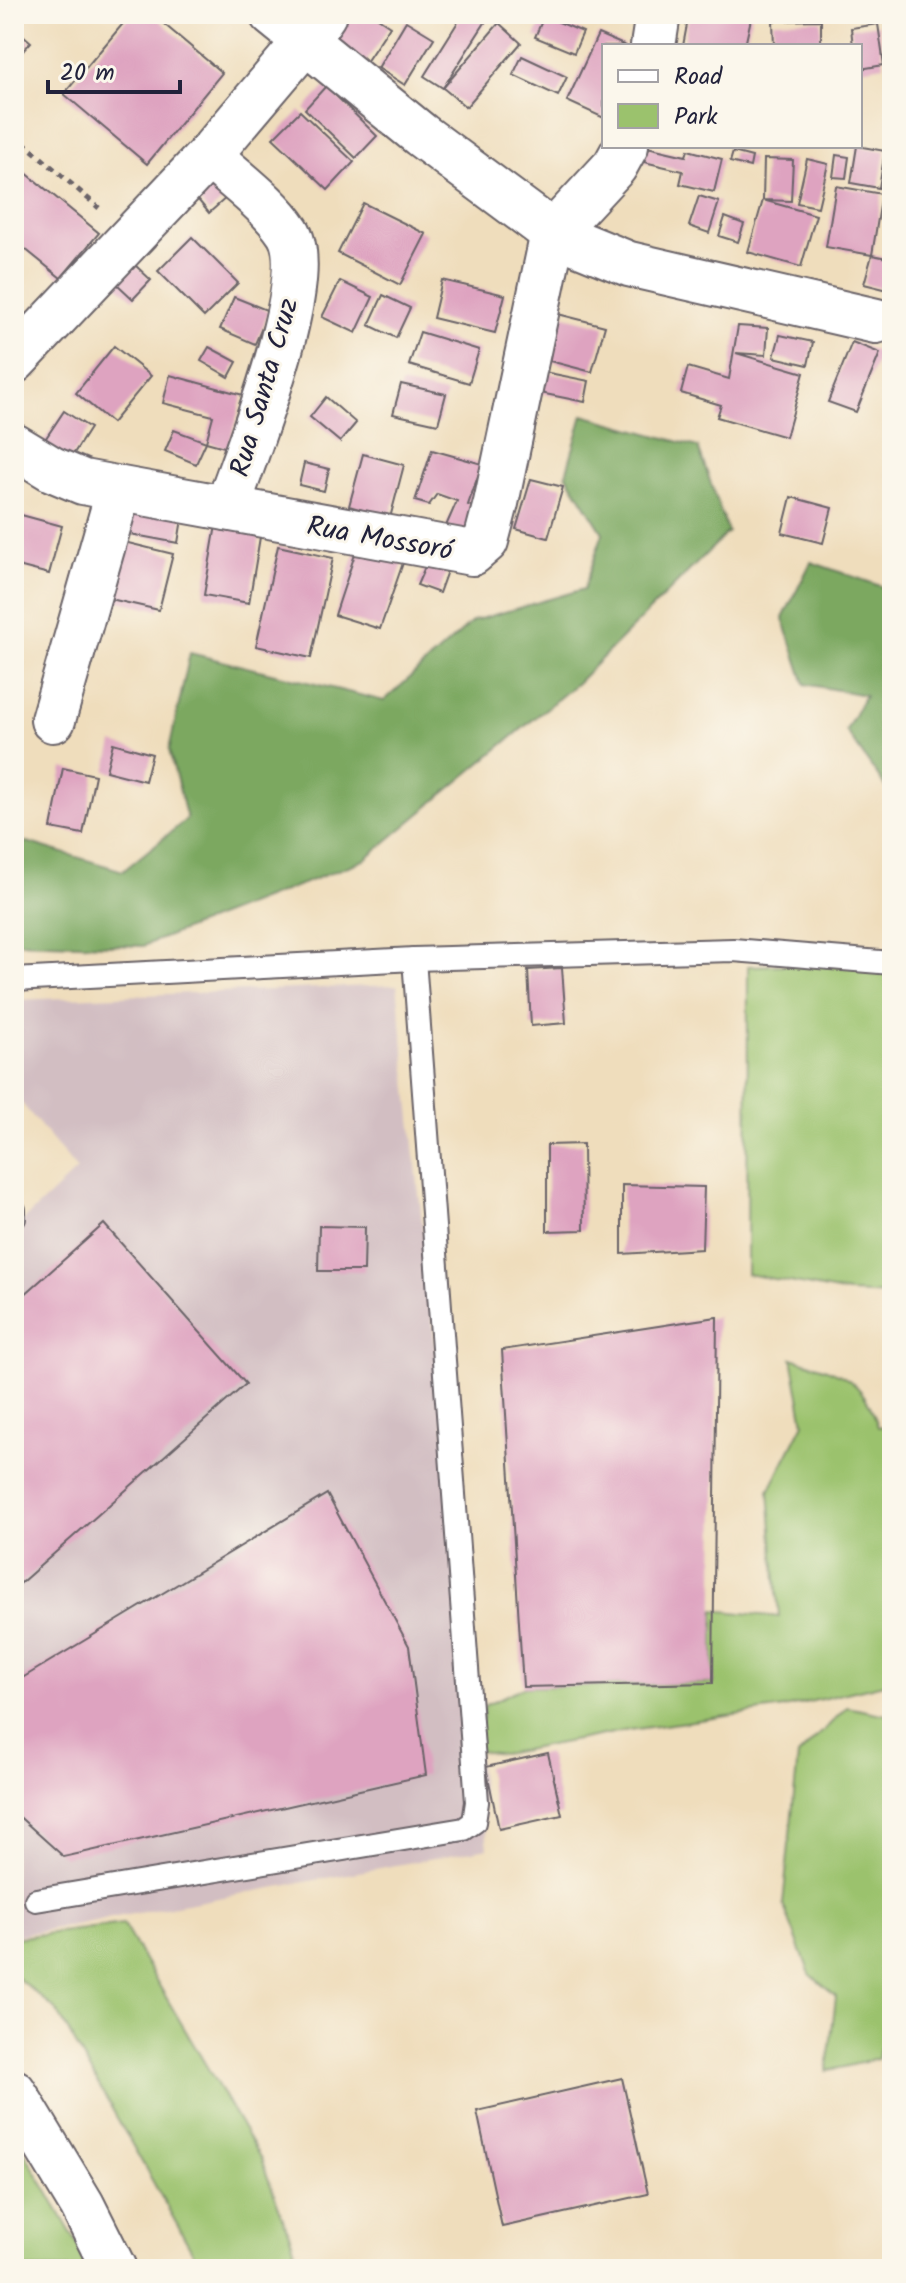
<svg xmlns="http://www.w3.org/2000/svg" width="906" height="2283" font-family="Kalam,sans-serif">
<rect width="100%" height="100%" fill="#fbf7ec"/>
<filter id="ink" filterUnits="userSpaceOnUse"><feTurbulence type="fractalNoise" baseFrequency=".0125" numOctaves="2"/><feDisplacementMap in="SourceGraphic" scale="16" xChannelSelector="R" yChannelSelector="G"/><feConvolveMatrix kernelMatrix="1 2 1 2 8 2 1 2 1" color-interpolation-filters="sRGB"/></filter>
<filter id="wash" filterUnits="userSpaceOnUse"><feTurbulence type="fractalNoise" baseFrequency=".006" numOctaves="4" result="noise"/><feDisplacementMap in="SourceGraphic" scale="32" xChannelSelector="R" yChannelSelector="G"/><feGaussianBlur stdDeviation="1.8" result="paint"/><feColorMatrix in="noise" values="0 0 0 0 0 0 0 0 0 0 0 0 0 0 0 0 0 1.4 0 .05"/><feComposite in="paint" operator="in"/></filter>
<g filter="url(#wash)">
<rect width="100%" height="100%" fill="#efddbc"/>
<polygon fill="#d2bec2" points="397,985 488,1848 14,1936 14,1229 77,1170 14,1094 14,1000"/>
<g fill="#9bc26d" stroke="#5e7254" stroke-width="2">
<polygon points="882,962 892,967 892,1295 848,1293 747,1274 748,966"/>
<path d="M792,1358c45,14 72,18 86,69l14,-2v257l-108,26 -155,22 -126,24 -25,-3 6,-45 39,-19 190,-4 1,-73 65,7 -10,-126 35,-68z"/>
<polygon points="847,1707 892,1716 892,2024 885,2023 878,2059 827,2071 836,1997 810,1974 783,1904 798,1756"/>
<polygon points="123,1924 261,2159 302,2269 202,2269 57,2011 14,1975 14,1938"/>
<polygon points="14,2134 92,2269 14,2269"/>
</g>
<g fill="#7ca860" stroke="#4f654e" stroke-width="2">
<polygon points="583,415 698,447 728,532 577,683 364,860 143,946 14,942 14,844 27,842 123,871 187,819 169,750 190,653 384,701 473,621 584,589 603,533 566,474"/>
<polygon points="811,562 892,590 892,796 846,731 865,695 805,684 783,618"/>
</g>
<g id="blocks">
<g fill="#dea3c0">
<polygon points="131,14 152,14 222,73 147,164 64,94"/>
<polygon points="343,14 372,14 390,26 366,62 328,36"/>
<polygon points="463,14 474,14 486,21 443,88 424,76"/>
<polygon points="689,14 752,14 745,46 683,46"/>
<polygon points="544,16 583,32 574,53 535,37"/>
<polygon points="821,20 821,46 774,46 773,21"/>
<polygon points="406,21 434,38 405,85 378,68"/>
<polygon points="499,23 521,43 466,107 443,88"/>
<polygon points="878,24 884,65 860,69 860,46 853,46 851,28"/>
<polygon points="14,27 31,42 14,61"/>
<polygon points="598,34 626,46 604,46 604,118 567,101"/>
<polygon points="522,56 567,77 558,96 513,75"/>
<polygon points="326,86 377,136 356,158 305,109"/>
<polygon points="300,111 354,162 328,190 273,138"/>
<polygon points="857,146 885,151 879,188 851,183"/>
<polygon points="647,147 686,156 688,150 722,159 714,192 680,184 683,171 644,162"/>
<polygon points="733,152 752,157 750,167 730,162"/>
<polygon points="836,155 849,157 846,178 833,177"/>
<polygon points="764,159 793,160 791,201 763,200 816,215 801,267 748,252 763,200"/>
<polygon points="807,159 828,164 818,207 797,203"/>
<polygon points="14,163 99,233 61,278 14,240"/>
<polygon points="212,179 227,197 209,213 194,195"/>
<polygon points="836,186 882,194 872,255 826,247"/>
<polygon points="699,196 719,202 709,233 689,226"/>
<polygon points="363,203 426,234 400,285 338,253"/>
<polygon points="725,217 744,224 738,242 719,236"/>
<polygon points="192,237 238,283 204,317 158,271"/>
<polygon points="872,255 892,259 892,291 864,284"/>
<polygon points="135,265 151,280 133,299 117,284"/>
<polygon points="442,280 505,295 495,333 433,318"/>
<polygon points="340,281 373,297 356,333 322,317"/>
<polygon points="383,295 410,308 396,338 369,325"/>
<polygon points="234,297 269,311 255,344 220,329"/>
<polygon points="554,313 605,326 592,372 542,359"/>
<polygon points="738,326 768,328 766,355 736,353 804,373 786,437 717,417 721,405 681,393 688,367 729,379"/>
<polygon points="420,332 479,350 469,383 409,365"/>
<polygon points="780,335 813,342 808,365 774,357"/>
<polygon points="852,342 880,353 856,412 828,402"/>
<polygon points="114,346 151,376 112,423 76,393"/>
<polygon points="209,347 237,362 229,377 201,361"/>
<polygon points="544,372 589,381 585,402 540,393"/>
<polygon points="170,375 243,395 228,448 206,442 196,464 165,451 174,430 206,442 213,416 163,403"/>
<polygon points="401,384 446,394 438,424 393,414"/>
<polygon points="326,397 356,423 340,442 310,417"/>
<polygon points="64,411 90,428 69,461 42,444"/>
<polygon points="432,450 482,464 468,505 485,511 478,536 446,526 457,501 437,494 429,505 415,501"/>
<polygon points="363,454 404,465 390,518 349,506"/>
<polygon points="304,463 329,469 324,491 299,485"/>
<polygon points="531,479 563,487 548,538 516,529"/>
<polygon points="791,497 832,508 823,543 782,533"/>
<polygon points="130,504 183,513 178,543 124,533"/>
<polygon points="14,513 62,526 49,574 14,565"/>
<polygon points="216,525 261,531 249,603 204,595"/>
<polygon points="120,541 173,554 159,610 106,598"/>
<polygon points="278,546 333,558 311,658 256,646"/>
<polygon points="357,548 403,563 380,629 335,615"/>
<polygon points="428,560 448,568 439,593 417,585"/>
<polygon points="113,743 152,754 145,781 106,771"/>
<polygon points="63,768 95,775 83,834 51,828"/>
<polygon points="562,968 566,1023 531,1026 528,970"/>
<polygon points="583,1144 584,1230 547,1231 547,1145"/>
<polygon points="622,1185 704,1187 702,1249 622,1254"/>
<polygon points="104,1224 246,1384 14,1589 14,1304"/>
<polygon points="319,1226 365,1227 364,1271 318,1271"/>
<polygon points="717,1317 713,1683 523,1687 502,1350"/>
<polygon points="327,1494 409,1646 426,1775 64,1857 14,1812 14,1683"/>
<polygon points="548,1753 562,1815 499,1829 486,1767"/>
<polygon points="622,2078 648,2194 502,2227 477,2111"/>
</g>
</g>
</g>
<g filter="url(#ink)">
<use href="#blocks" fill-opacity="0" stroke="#6a6368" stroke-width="2"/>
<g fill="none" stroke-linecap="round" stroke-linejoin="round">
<defs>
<g id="lane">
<polyline points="14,980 414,959 733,950 892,963"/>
<polyline points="14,1210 14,1218"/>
<polyline points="36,1900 464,1829 474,1822 477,1802 414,959"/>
</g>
<g id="street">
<polyline points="272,14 421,135 553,233 629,264 876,321"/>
<polyline points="653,46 658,14"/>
<path d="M209,155c25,24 60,48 79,77 29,46 -43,223 -61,276"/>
<polyline points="553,233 615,166 626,146"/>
<polyline points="14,361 209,155 304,43 324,14"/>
<polyline points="14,446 52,469 83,482 472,553 486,541 496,503 553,233"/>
<polyline points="53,720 119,489"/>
</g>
<polyline id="highway" points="14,2092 82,2205 114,2269"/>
</defs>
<use href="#lane" stroke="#6a6368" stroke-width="26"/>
<use href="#street" stroke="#6a6368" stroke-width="48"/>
<use href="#highway" stroke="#6a6368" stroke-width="48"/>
<polyline stroke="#6a6368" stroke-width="5" stroke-dasharray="6 6" stroke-linecap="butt" points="14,134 99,208"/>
<use href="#lane" stroke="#fff" stroke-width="22"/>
<use href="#street" stroke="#fff" stroke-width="44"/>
<use href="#highway" stroke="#fff" stroke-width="44"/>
</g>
</g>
<g text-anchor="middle" stroke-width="6" stroke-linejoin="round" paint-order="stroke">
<g font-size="28" fill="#22223b" stroke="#fbf7ec">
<text transform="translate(263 387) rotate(-74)" y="10">Rua Santa Cruz</text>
<text transform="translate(380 537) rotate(10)" y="10">Rua Mossoró</text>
</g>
</g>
<rect width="906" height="2283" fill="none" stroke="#fbf7ec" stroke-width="48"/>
<rect x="602" y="44" width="260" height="104" fill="#fbf7ec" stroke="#a4a2a5" stroke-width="2"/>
<rect x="618" y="70" width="40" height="12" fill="#ffffff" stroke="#a4a2a5" stroke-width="2"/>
<text x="674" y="84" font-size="24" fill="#22223b">Road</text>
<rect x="618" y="104" width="40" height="24" fill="#9bc26d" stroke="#a4a2a5" stroke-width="2"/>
<text x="674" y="124" font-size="24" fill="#22223b">Park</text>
<path d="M48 80v12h132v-12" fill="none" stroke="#22223b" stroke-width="4"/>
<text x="60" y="80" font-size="24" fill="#22223b" stroke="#fbf7ec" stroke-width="6" paint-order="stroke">20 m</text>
</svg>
